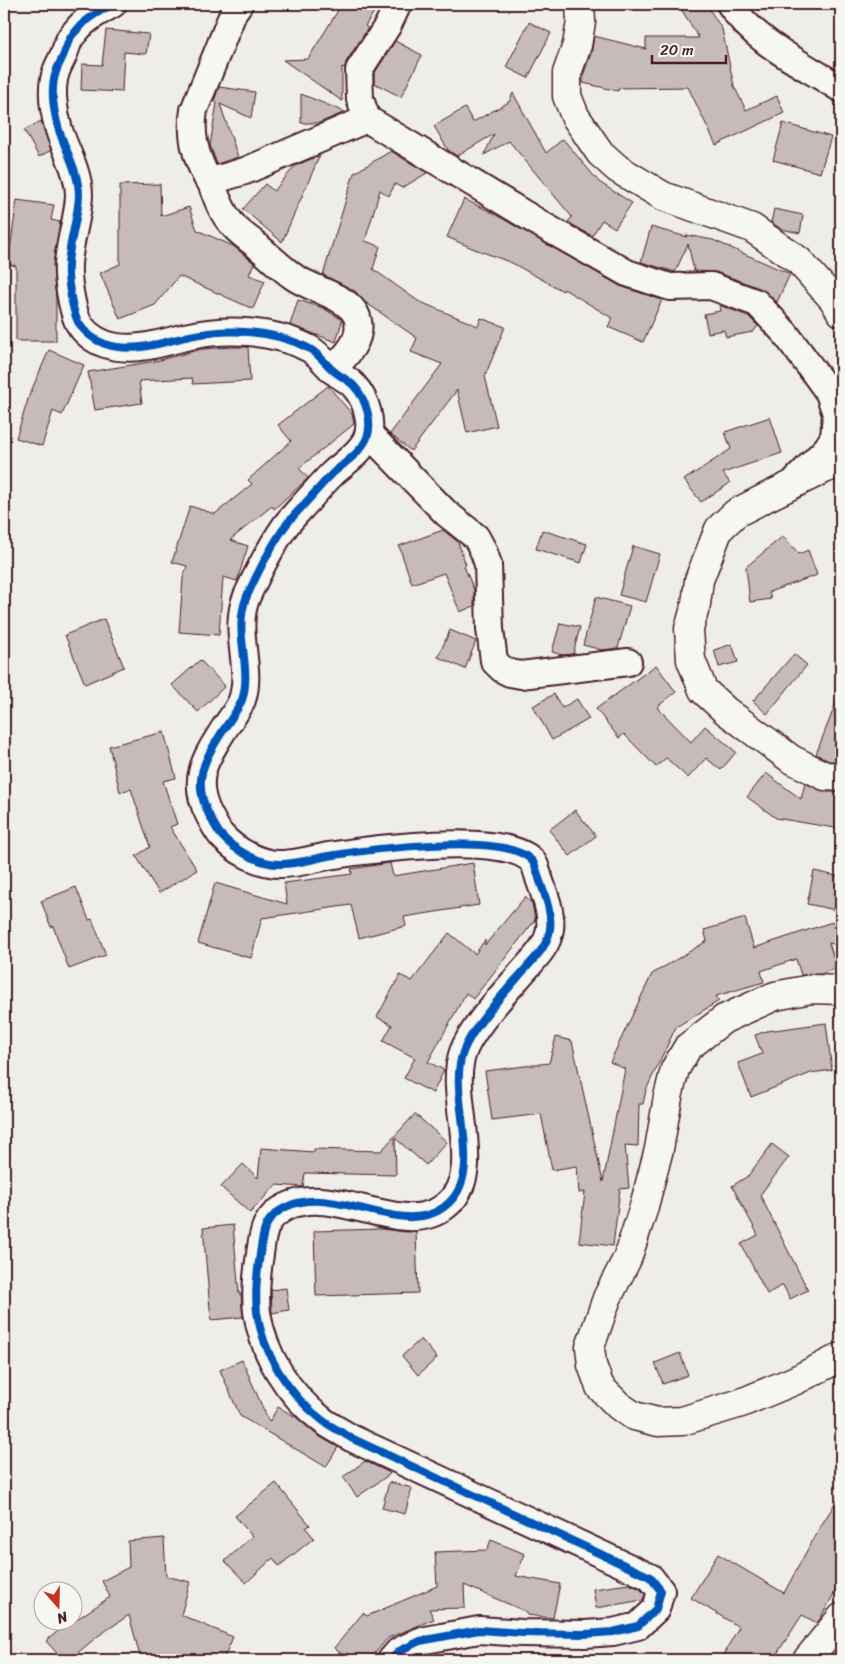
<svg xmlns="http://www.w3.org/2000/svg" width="845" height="1664" font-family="Sriracha,sans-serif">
<rect width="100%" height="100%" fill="#efedea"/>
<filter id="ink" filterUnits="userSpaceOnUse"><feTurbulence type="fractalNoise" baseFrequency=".02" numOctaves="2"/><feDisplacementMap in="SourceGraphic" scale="10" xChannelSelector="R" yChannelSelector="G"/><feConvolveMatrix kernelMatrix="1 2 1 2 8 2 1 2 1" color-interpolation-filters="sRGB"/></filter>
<g filter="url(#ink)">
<g fill="#c6babb" stroke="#4a1f2b">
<polygon points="342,4 360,4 374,12 365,26 368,28 346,62 345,68 342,67 342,101 283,60 308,59"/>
<polygon points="678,4 706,4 722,29 734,86 746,110 777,96 784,113 716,145 688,87 619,88 618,91 583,83 583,76 592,50 594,36 646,49 646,38 699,38"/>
<polygon points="529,22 551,33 528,78 506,67"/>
<polygon points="106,30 149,34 146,54 124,52 122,92 81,90 82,64 102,65"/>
<polygon points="395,41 422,55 401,97 374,83 374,74"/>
<polygon points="219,87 255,92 251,118 220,104 238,157 217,164 210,145 217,103 214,101"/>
<polygon points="513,93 546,153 563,139 599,182 632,203 615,228 602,220 592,236 568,222 572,217 509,141 484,155 494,134 457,156 448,150 434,126 465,108 473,122 509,102"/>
<polygon points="301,94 345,112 319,123 301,123"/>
<polygon points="41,121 51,150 39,157 24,130"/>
<polygon points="783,123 831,137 820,173 773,160"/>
<polygon points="391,151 427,173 402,188 395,184 389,196 380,190 365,241 380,246 373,269 418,301 478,326 481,318 505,327 485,376 497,426 467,433 457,390 411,451 390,434 442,364 411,352 417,338 365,302 355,291 323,275 354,173"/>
<polygon points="320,155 282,242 243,209 265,184 274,191 295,166"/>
<polygon points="160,184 161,216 189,207 197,230 233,246 254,263 249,275 265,281 253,309 179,276 155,305 120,319 100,273 120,264 120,185"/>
<polygon points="464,199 491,212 620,286 662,300 643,342 608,327 612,318 564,289 563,291 512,263 472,248 447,237"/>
<polygon points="17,200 54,205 51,220 60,222 53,265 56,299 56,341 16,341 16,266 8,264"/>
<polygon points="774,209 803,215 800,233 781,229 771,222"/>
<polygon points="651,227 687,237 686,235 713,240 790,274 777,302 762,289 716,272 694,271 688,244 675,272 641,262"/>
<polygon points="298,300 323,308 341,319 342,321 336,342 290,325"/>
<polygon points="719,305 748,316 758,326 753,332 726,337 724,330 708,333 704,314 720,311"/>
<polygon points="232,347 248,347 250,381 193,384 192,378 139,381 142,403 95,410 88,372 156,361 202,349"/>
<polygon points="49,350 84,365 62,415 53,411 42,446 16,438 29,396"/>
<polygon points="328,386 352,414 354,424 299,468 308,478 305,481 274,509 272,506 230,540 248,546 237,581 223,577 219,635 179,632 183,578 187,566 172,562 190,506 215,514 252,484 248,480 291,441 278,425"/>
<polygon points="770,417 782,453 723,473 730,483 701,502 684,480 731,449 725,432"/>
<polygon points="443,530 458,542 466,565 464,566 474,590 474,606 460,612 444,573 412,584 399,546"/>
<polygon points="542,530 587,544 581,563 536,549"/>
<polygon points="783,536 799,554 808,550 817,575 769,592 771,599 750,602 746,567"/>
<polygon points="633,546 660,554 646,602 619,595"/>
<polygon points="596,597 630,606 618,648 602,650 583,645"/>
<polygon points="104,619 124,667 85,684 65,635"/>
<polygon points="560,623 580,627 573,654 562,655 552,652"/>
<polygon points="450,630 476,641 465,669 438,657"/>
<polygon points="732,644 738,662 719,667 714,650"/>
<polygon points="794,654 807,665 767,714 753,701"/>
<polygon points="200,660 225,686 198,712 172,685"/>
<polygon points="656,665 676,692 657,707 691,742 705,726 736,752 721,770 706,758 688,778 666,758 656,767 624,734 619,738 596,709"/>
<polygon points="840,693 841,693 841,761 829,761 816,754"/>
<polygon points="554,694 562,708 577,699 589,719 552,740 533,706"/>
<polygon points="164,732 176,778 163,781 177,824 170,827 197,870 159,893 136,856 150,847 131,789 120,792 109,746"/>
<polygon points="766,773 801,799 805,783 824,792 841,792 841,829 776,818 747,797"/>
<polygon points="575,810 596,836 570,856 549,830"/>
<polygon points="390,863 393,876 473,863 479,905 404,917 406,926 359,938 351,905 262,918 251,958 198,943 215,883 287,904 284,883 352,874 351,869"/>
<polygon points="814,871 841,877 841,911 807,904"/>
<polygon points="76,887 89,920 92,919 106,955 69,969 53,926 51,927 41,901"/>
<polygon points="525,897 532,903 535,920 473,999 466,993 428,1062 444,1070 433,1093 404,1078 415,1058 383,1041 392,1025 377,1017 400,975 412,981 449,933 475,954 485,940 485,945"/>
<polygon points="745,918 754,948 841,919 841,946 829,943 837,968 821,974 801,975 796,959 761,971 764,982 716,996 719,1001 676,1027 646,1090 643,1104 639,1104 638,1146 625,1145 629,1188 620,1189 613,1246 579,1242 585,1192 579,1193 577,1166 552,1170 541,1114 492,1120 485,1071 549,1063 556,1037 572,1041 603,1182 625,1069 610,1062 652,974 707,941 704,930"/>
<polygon points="826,1023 832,1070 811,1073 751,1097 738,1063 762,1054 755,1035 767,1031"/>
<polygon points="415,1114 447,1142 426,1165 395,1138 396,1175 305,1173 303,1187 276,1185 250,1213 221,1187 243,1164 258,1178 261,1148 314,1152 314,1149 381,1151"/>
<polygon points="772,1144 789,1157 760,1195 808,1290 790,1299 783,1285 767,1294 741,1244 758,1235 732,1186 748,1176"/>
<polygon points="233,1225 239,1294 241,1294 243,1317 211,1320 203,1228"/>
<polygon points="381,1229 407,1232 416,1231 418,1293 316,1296 314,1231"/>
<polygon points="286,1288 289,1310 272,1313 271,1290"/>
<polygon points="421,1339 437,1358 418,1375 402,1356"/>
<polygon points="680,1353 688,1375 663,1384 655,1363"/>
<polygon points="242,1360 269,1422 278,1407 296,1417 317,1435 338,1447 326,1467 240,1416 220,1370"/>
<polygon points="365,1461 388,1472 390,1474 357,1497 343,1477"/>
<polygon points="389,1482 412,1488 405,1514 382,1508"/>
<polygon points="276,1483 310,1525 306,1528 314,1538 279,1566 273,1558 246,1583 225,1561 252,1536 235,1516"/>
<polygon points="841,1494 841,1581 820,1619 817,1623 802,1615 773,1660 720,1660 739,1627 691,1598 718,1554 784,1593 817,1532"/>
<polygon points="164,1538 166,1576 190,1582 181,1615 233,1637 223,1660 141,1660 129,1615 98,1636 69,1660 63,1660 46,1641 69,1622 72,1622 72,1620 74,1621 110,1597 102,1581 129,1567 128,1541"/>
<polygon points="491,1540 525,1554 516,1576 560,1584 553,1618 527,1615 527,1612 464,1585 465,1608 429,1609 434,1619 388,1638 369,1660 349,1660 334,1648 363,1613 367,1616 437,1586 435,1552 487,1550"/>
<polygon points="629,1584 640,1589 645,1594 643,1600 596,1608 593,1589"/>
</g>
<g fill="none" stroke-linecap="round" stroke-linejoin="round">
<defs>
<g id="minor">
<path d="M113,4c-13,7 -28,15 -37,27 -8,8 -7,10 -11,20 -2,7 -7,14 -9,21 -6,17 -2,41 3,58 7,22 20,42 20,66 -1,23 -10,46 -11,69 -1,14 4,44 10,57 6,10 16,18 27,22 26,9 54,0 80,-7 39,-9 88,-8 125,12 10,6 16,16 25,23 6,5 14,8 19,14 12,13 20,38 12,54 -7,14 -22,23 -33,33 -8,8 -16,17 -24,26 -7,8 -16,17 -23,26 -15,21 -28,47 -39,71 -15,35 6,71 -5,104 -4,10 -12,20 -18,29 -19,30 -33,51 -15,86 4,7 7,14 12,20 14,16 40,30 61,29 15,0 31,-5 46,-8 38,-6 181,-26 205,6 4,6 5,15 8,22 5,14 11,30 9,45 -2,16 -14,28 -24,39 -18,21 -54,59 -63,84 -17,46 26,122 -19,155 -42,32 -109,-24 -158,0 -22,11 -23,25 -26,47 -3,19 -5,40 -3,58 6,42 31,82 65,108 9,7 20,12 29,18l299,139 11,14 -5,18 -18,17 -25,6 -28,2 -63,-1 -43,-3 -59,11 -21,10 -8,9"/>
<path d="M239,4l-5,7 -40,99c-4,25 1,45 13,68l8,2 30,-9 122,-52"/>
<polyline points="398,4 388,25 359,70 360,99 367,119 544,226 627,273 670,287 711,286 757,303 785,333 811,368 829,393 836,414 834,437 827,448 795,481"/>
<path d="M730,4c26,40 73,60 111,85"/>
<path d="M210,180c6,15 11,32 22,44 6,8 16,14 23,20 13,11 25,23 39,33 17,12 56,20 63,40 7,22 -11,39 -25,53"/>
<polyline points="369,434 446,513 476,537 483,550 488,564 490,629 494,661 502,669 510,673 521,675 628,662"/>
</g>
<g id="tertiary">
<polyline points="580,4 581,22 577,45 567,73 567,96 575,116 600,153 618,169 663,196 752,228 799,261 833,299 841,312"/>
<polyline points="841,463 824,469 767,497 736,513 719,529 699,580 696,604 689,629 691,660 703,690 726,711 791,759 825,776 841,777"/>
<polyline points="841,990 811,989 775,996 724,1019 688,1047 675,1069 668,1097 659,1149 643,1210 627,1259 607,1298 590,1347 592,1365 600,1387 619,1406 634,1416 658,1422 682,1421 741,1403 796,1380 841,1357"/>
<polyline points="807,1660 841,1618"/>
</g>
</defs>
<use href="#minor" stroke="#4a1f2b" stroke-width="30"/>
<use href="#tertiary" stroke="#4a1f2b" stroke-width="31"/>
<use href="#minor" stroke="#f6f6f2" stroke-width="26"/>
<use href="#tertiary" stroke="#f6f6f2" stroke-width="28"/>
<defs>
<path id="cycleway" d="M113,4c-13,7 -28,15 -37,27 -8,8 -7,10 -11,20 -2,7 -7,14 -9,21 -6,17 -2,41 3,58 7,22 20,42 20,66 -1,23 -10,46 -11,69 -1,14 4,44 10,57 6,10 16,18 27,22 26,9 54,0 80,-7 39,-9 88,-8 125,12 10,6 16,16 25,23 6,5 14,8 19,14 12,13 20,38 12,54 -7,14 -22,23 -33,33 -8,8 -16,17 -24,26 -7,8 -16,17 -23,26 -15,21 -28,47 -39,71 -15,35 6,71 -5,104 -4,10 -12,20 -18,29 -19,30 -33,51 -15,86 4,7 7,14 12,20 14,16 40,30 61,29 15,0 31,-5 46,-8 38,-6 181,-26 205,6 4,6 5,15 8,22 5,14 11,30 9,45 -2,16 -14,28 -24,39 -18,21 -54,59 -63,84 -17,46 26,122 -19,155 -42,32 -109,-24 -158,0 -22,11 -23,25 -26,47 -3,19 -5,40 -3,58 6,42 31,82 65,108 9,7 20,12 29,18l299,139 11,14 -5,18 -18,17 -25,6 -28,2 -63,-1 -43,-3 -59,11 -21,10 -8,9"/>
</defs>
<use href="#cycleway" stroke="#f6f6f2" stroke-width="11"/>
<use href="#cycleway" stroke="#0057b8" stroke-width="8"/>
</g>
</g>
<rect width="845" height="1664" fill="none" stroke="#f6f6f2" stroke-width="20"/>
<rect x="10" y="10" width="825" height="1644" fill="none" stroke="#4a1f2b" stroke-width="2" filter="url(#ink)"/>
<g transform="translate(58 1606) rotate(160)"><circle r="24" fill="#f6f6f2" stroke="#b1a0a2"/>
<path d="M0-4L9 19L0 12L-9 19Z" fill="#c8321e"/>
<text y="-8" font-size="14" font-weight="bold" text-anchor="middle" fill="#4a1f2b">N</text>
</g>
<path d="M652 55v8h74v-8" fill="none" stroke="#4a1f2b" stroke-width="2.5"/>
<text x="660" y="55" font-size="15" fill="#4a1f2b" stroke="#f6f6f2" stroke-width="4" paint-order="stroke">20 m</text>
</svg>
